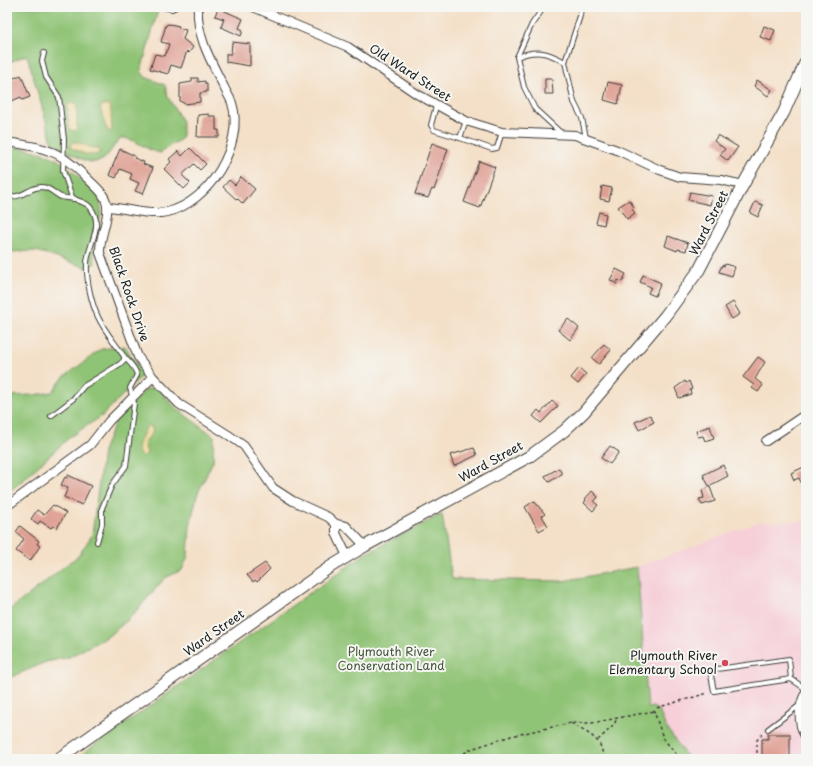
<svg xmlns="http://www.w3.org/2000/svg" width="813" height="766" font-family="'Playpen Sans',sans-serif">
<rect width="100%" height="100%" fill="#f6f6f2"/>
<filter id="ink" filterUnits="userSpaceOnUse"><feTurbulence type="fractalNoise" baseFrequency=".025" numOctaves="2"/><feDisplacementMap in="SourceGraphic" scale="8" xChannelSelector="R" yChannelSelector="G"/><feConvolveMatrix kernelMatrix="1 2 1 2 8 2 1 2 1" color-interpolation-filters="sRGB"/></filter>
<filter id="wash" filterUnits="userSpaceOnUse"><feTurbulence type="fractalNoise" baseFrequency=".012" numOctaves="4" result="noise"/><feDisplacementMap in="SourceGraphic" scale="16" xChannelSelector="R" yChannelSelector="G"/><feGaussianBlur stdDeviation="0.9" result="paint"/><feColorMatrix in="noise" values="0 0 0 0 0 0 0 0 0 0 0 0 0 0 0 0 0 1.4 0 .05"/><feComposite in="paint" operator="in"/></filter>
<g filter="url(#wash)">
<rect width="100%" height="100%" fill="#f4e0c8"/>
<polygon fill="#f6cfd8" points="806,521 806,759 652,759 637,567 759,522"/>
<g fill="#8fc375" stroke="#567048">
<path d="M7,7h152l-18,64 4,6 20,8 3,12 14,24v17c-7,6 -15,8 -21,15 -15,-2 -25,-15 -40,-15 -7,6 -10,14 -16,20 -15,13 -39,-9 -53,-16l-25,-87 -20,8z"/>
<path d="M7,146c51,6 56,16 91,50 8,17 -2,33 -5,50 0,6 1,11 2,17l-7,5 -52,-17 -29,1z"/>
<polygon points="125,346 141,371 141,377 102,416 71,436 22,481 7,493 7,396 34,395 52,392 63,378 101,349"/>
<polygon points="150,388 158,389 177,409 214,436 213,461 197,495 190,526 188,556 182,570 165,578 129,619 107,637 69,657 46,662 7,679 7,612 79,555 92,535 103,451 115,422 144,391"/>
<polygon points="442,514 452,579 563,581 637,567 648,708 653,707 659,711 666,727 688,759 75,759 365,554"/>
</g>
<g fill="#eeda9e" stroke="#857b5d">
<polygon points="70,103 76,103 77,105 77,128 74,131 69,129 67,105"/>
<polygon points="104,105 109,105 111,111 112,130 109,132 105,125 100,107"/>
<path d="M73,142c11,0 14,7 26,6l1,5c-10,5 -21,-1 -30,-6z"/>
<polygon points="147,426 151,426 153,432 144,443 147,453 143,457 139,454 137,446"/>
</g>
<g id="blocks">
<g fill="#dfa094">
<polygon points="218,8 243,19 239,28 243,30 241,36 221,27 224,19 215,16"/>
<polygon points="169,24 179,26 178,28 186,30 183,39 193,47 189,53 187,51 181,68 171,65 168,74 150,69 155,54 165,56 169,44 161,42 166,25"/>
<polygon points="764,26 775,30 771,41 760,37"/>
<polygon points="232,42 250,44 250,66 226,62 226,54 231,54"/>
<polygon points="21,75 30,97 22,100 21,97 7,103 7,81"/>
<polygon points="192,78 198,78 198,82 205,81 205,84 207,84 207,92 200,93 200,102 185,104 180,101 180,84 192,82"/>
<polygon points="545,79 552,79 553,94 545,94"/>
<polygon points="757,80 772,90 768,96 754,86"/>
<polygon points="608,82 622,85 618,104 604,100"/>
<polygon points="209,114 209,116 216,116 216,130 219,130 219,137 197,137 198,115"/>
<polygon points="718,135 738,147 728,161 720,155 725,149 714,141"/>
<polygon points="432,143 448,149 434,190 432,189 428,198 415,194"/>
<polygon points="190,148 206,164 200,170 194,164 182,175 190,183 184,189 164,169 171,162 169,159 178,151 182,156"/>
<polygon points="120,149 135,156 134,158 144,162 143,164 153,168 143,194 135,191 139,183 130,179 132,174 120,169 116,178 109,175"/>
<polygon points="479,161 495,167 480,208 464,202"/>
<polygon points="241,177 255,189 243,204 238,199 237,200 223,187 229,180 235,185"/>
<polygon points="602,186 612,188 609,201 600,199"/>
<polygon points="690,192 712,196 710,205 688,200"/>
<polygon points="629,200 634,207 632,209 635,213 627,219 618,207"/>
<polygon points="755,202 763,205 758,217 750,213"/>
<polygon points="599,212 606,214 604,225 596,223"/>
<polygon points="668,236 688,243 686,251 678,249 677,251 665,246"/>
<polygon points="725,264 735,267 732,276 719,272 722,265 724,266"/>
<polygon points="616,269 626,274 622,282 618,280 617,284 610,280"/>
<polygon points="643,275 661,283 655,296 648,293 651,287 640,282"/>
<polygon points="733,302 740,314 732,319 725,307"/>
<polygon points="568,319 579,328 570,340 558,330"/>
<polygon points="604,344 611,350 599,364 592,358"/>
<polygon points="758,357 765,362 755,379 763,385 758,392 752,388 754,385 743,377"/>
<polygon points="579,368 586,374 578,384 571,378"/>
<polygon points="685,381 686,383 689,381 692,389 690,390 691,394 679,398 675,388"/>
<polygon points="552,401 558,406 541,423 533,416 538,410 541,413"/>
<polygon points="650,415 654,422 639,430 635,422"/>
<polygon points="710,426 714,438 705,441 703,436 698,437 696,431"/>
<polygon points="610,446 619,452 610,464 601,458"/>
<polygon points="474,448 477,455 454,466 450,455"/>
<polygon points="723,465 728,476 709,486 703,475"/>
<polygon points="806,466 806,493 799,478 794,480 791,473"/>
<polygon points="559,468 562,474 549,482 545,476"/>
<polygon points="68,475 91,486 82,505 64,497 68,488 61,485 65,477 67,478"/>
<polygon points="710,487 715,501 702,505 699,499 704,498 702,490"/>
<polygon points="592,491 598,497 594,502 598,505 593,511 584,503 586,500 585,499"/>
<polygon points="534,501 545,514 542,516 548,526 539,531 525,507"/>
<polygon points="53,505 66,513 57,528 53,526 51,528 40,521 38,524 31,519 37,510 44,515"/>
<polygon points="20,526 39,541 37,544 40,546 30,561 16,551 24,539 16,532"/>
<polygon points="265,563 270,569 257,582 255,580 253,582 247,575"/>
<polygon points="768,734 790,734 790,759 762,759 762,739 768,739"/>
</g>
</g>
</g>
<g filter="url(#ink)">
<use href="#blocks" fill-opacity="0" stroke="#3c3936" stroke-width="1"/>
<g fill="none" stroke-linecap="round" stroke-linejoin="round">
<defs>
<g id="lane">
<polyline points="163,7 172,9 176,7"/>
<path d="M44,53l-2,8 4,16 13,20 5,42 -1,32 9,26c6,5 13,4 18,10 15,18 -2,37 -3,56 -1,16 4,39 11,54 6,13 17,26 25,38 5,7 12,11 14,20l-7,13 4,15 -8,63 -14,19 -10,23v16l-5,18"/>
<polyline points="517,57 532,24 544,7"/>
<polyline points="565,62 580,16 581,7"/>
<polyline points="436,106 431,125 434,130 460,138 466,121"/>
<path d="M561,133l-26,-24 -11,-22 -7,-30c19,-8 30,-5 48,5l9,40 8,16 4,20"/>
<polyline points="460,138 492,149 497,148 502,132"/>
<path d="M7,196c16,3 20,-8 34,-9 9,0 12,6 20,10 3,1 9,1 13,2"/>
<polyline points="51,416 73,399 84,386 120,364 124,360 124,357"/>
<polyline points="791,679 789,659 710,670 714,691 791,679 806,689"/>
<polyline points="768,729 800,705"/>
</g>
<g id="street">
<polyline points="253,7 348,47 417,94 466,121 502,132 575,135 617,150 660,170 680,177 721,180 743,185"/>
<path d="M7,142c43,7 51,7 83,39 7,7 16,14 17,25 2,15 -8,31 -7,47l38,104 15,20 26,27 51,32 14,10 29,42 20,13 35,16 8,7 10,2 19,20"/>
<path d="M107,207c21,1 40,9 60,5 42,-9 78,-68 65,-109 -2,-6 -6,-11 -8,-16 -13,-26 -28,-51 -26,-80"/>
<polyline points="766,441 806,414"/>
<polyline points="7,506 90,445 109,421 153,377"/>
<polyline points="336,524 336,533 347,556"/>
<path d="M806,692c-8,14 -9,31 0,46"/>
</g>
<polyline id="secondary" points="58,759 330,567 365,546 530,456 564,431 584,412 665,316 699,270 743,185 784,112 806,61"/>
</defs>
<use href="#lane" stroke="#3c3936" stroke-width="6"/>
<use href="#street" stroke="#3c3936" stroke-width="10"/>
<use href="#secondary" stroke="#3c3936" stroke-width="13"/>
<g stroke="#3c3936" stroke-width="1.5" stroke-dasharray="3 3" stroke-linecap="butt">
<path d="M571,723c16,11 32,14 32,36"/>
<polyline points="598,740 614,725 617,718"/>
<polyline points="441,759 459,756 471,749 511,736 571,723 592,723 654,711"/>
<polyline points="680,759 663,738 654,711 656,708 708,693"/>
<polyline points="757,759 757,740 763,733"/>
</g>
<use href="#lane" stroke="#fff" stroke-width="4"/>
<use href="#street" stroke="#fff" stroke-width="8"/>
<use href="#secondary" stroke="#fff" stroke-width="11"/>
</g>
</g>
<circle fill="#d1495b" stroke="#f6f6f2" stroke-width="1.5" cx="725" cy="663" r="4"/>
<g text-anchor="middle" stroke-width="4" stroke-linejoin="round" paint-order="stroke">
<g font-size="12" fill="#1c1c1c" stroke="#f6f6f2">
<text transform="translate(410 73) rotate(33)" y="4">Old Ward Street</text>
<text transform="translate(709 223) rotate(-63)" y="4">Ward Street</text>
<text transform="translate(129 294) rotate(71)" y="4">Black Rock Drive</text>
<text transform="translate(491 462) rotate(-29)" y="4">Ward Street</text>
<text transform="translate(214 633) rotate(-35)" y="4">Ward Street</text>
</g>
<g font-size="12" fill="#44563b" stroke="#f6f6f2">
<text x="391" y="656">Plymouth River<tspan x="391" dy="14">Conservation Land</tspan></text>
</g>
<g font-size="12" fill="#1c1c1c" stroke="#f6f6f2" text-anchor="end">
<text x="717" y="660">Plymouth River<tspan x="717" dy="14">Elementary School</tspan></text>
</g>
</g>
<rect width="813" height="766" fill="none" stroke="#f6f6f2" stroke-width="24"/>
</svg>
